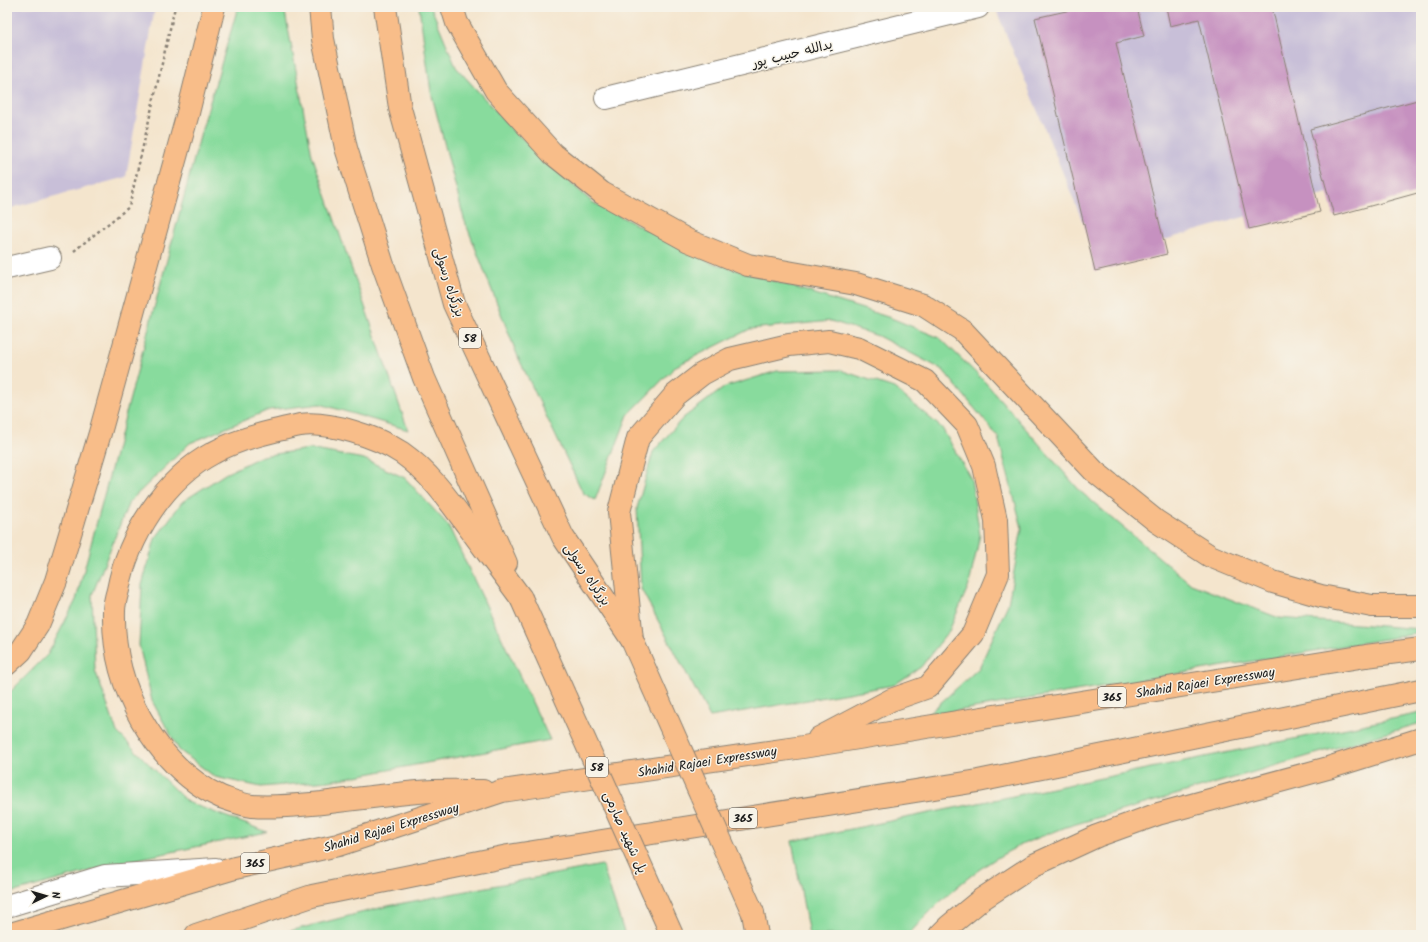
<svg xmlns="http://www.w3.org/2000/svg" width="1428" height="942" font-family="Kalam,'Playpen Sans Arabic',sans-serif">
<rect width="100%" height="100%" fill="#f7f3e8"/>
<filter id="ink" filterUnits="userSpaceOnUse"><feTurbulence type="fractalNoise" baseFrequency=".025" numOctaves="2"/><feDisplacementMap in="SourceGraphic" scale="8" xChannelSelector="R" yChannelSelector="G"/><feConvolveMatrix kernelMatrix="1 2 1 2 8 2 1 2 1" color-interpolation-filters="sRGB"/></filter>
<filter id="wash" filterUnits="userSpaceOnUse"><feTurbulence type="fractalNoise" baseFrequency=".012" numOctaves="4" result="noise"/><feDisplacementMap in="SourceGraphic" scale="16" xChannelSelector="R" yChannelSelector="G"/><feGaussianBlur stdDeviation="0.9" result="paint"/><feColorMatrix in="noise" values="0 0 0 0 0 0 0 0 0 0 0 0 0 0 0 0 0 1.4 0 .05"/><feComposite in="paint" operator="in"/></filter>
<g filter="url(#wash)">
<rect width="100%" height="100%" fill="#f4e5cd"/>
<g fill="#c8bfd8">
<polygon points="7,7 155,7 126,177 7,209"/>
<polygon points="995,7 1421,7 1421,166 1098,259"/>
</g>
<g fill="#88db9d" stroke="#527c5c">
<polygon points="238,7 284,7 312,155 408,430 320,404 269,410 190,443 129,502 92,595 95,670 117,732 187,802 267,832 119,863 7,894 7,695 48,654 76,600 202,129"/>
<polygon points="419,7 431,7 456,67 512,129 592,202 710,262 787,285 891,318 940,338 985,382 1081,492 1191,584 1279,618 1421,629 1421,633 926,716 979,668 1008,604 1022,528 998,437 943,370 878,336 831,321 750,329 676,366 628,415 595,500 583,493 518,357 464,219 431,92"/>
<polygon points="840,370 894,388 942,428 971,479 980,535 969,585 949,631 921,667 894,685 710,717 641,589 637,508 653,452 683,418 725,387 777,371"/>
<polygon points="309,449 364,459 405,478 448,525 550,740 329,781 261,787 215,777 179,750 152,701 139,645 142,585 155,539 182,502 225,474 262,456"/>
<path d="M1421,713v10l-355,104c-16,7 -34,12 -49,20 -43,21 -77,53 -109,88h-99l-17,-94z"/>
<polygon points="602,865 625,935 274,935 388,906"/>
</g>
<g id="blocks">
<g fill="#c691c0">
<polygon points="1084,7 1137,7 1144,36 1116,43 1167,254 1095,271 1035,18"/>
<polygon points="1166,7 1272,7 1320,212 1249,229 1199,19 1170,26"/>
<polygon points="1421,99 1421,192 1334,216 1310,129"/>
</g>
</g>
</g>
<g filter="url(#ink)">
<use href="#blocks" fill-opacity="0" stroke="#888074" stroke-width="1"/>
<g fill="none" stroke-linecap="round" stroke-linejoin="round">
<defs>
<g id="minor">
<polyline points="606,98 978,7"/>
<polyline points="7,268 50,258"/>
<polyline points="7,906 105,876 216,869"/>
</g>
<g id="highway">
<polyline points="320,7 323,39 346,148 383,265 424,378 506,563"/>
<polyline points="385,7 400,108 454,304 563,537 630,637"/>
<polyline points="452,7 457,23 496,91 553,154 602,193 689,241 748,265 856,284 923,305 962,330 1094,471 1156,521 1210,556 1273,582 1321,596 1372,606 1421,606"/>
<polyline points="632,640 619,512 638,438 675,395 702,374 730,359 789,345 829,341 859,348 925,381 967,425 984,466 996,520 998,574 973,634 928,687 891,700 819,738"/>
<polyline points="7,664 21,651 38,625 56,581 100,433 188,113 214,7"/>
<path d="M483,791c-22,0 -44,-1 -65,1 -32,3 -64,7 -96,11 -23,2 -47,5 -70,3 -10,-1 -22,-6 -31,-9 -35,-16 -61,-45 -80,-78 -18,-32 -28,-70 -27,-108 0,-7 2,-14 4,-21 10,-53 46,-111 95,-137 19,-11 40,-17 61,-22 8,-2 17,-4 26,-6 29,-4 78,12 102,28 27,19 46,46 65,72 18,24 36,49 54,73"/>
<polyline points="753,913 757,935"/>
<polyline points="7,935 235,868 338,845 502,791 803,747 1366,656 1421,649"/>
<polyline points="196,935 312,896 508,856 978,781 1421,690"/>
<polyline points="940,935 949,926 982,899 1034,865 1097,836 1158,814 1328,768 1421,739"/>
</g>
</defs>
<use href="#minor" stroke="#888074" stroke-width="24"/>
<use href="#highway" stroke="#888074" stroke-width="24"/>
<polyline stroke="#888074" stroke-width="2.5" stroke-dasharray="3 3" stroke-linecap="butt" points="74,251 129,207 175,7"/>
<use href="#minor" stroke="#fff" stroke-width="22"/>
<use href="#highway" stroke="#f8bd89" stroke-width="22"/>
<defs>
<g id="highway-bridge">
<polyline points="521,598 672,935"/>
<polyline points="632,640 753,913"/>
</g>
</defs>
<use href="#highway-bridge" stroke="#888074" stroke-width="24" stroke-linecap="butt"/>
<use href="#highway-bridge" stroke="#f8bd89" stroke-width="22"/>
</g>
</g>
<g text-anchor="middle" stroke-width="3" stroke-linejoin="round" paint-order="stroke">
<g fill="#f7f3e8" stroke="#5e5c59" stroke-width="1">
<rect x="459" y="328" width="22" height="20" rx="3"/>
<rect x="1098" y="687" width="28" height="20" rx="3"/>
<rect x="586" y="757" width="22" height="20" rx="3"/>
<rect x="729" y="808" width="28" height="20" rx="3"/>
<rect x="241" y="853" width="28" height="20" rx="3"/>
</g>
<g font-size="12" font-weight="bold" fill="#1c1c1c">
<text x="470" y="342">58</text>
<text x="1112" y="701">365</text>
<text x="597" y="771">58</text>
<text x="743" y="822">365</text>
<text x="255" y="867">365</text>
</g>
<g font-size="13" fill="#1c1c1c" stroke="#f7f3e8">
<text transform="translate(792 53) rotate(-14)" y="5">یدالله حبیب پور</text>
<text transform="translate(450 282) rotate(72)" y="5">بزرگراه رسولی</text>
<text transform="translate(588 574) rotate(56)" y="5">بزرگراه رسولی</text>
<text transform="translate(1205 682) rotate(-9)" y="5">Shahid Rajaei Expressway</text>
<text transform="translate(707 761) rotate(-9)" y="5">Shahid Rajaei Expressway</text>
<text transform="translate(391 827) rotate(-17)" y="5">Shahid Rajaei Expressway</text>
<text transform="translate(626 832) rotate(66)" y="5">پل شهید صارمی</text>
</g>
</g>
<rect width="1428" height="942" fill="none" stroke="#f7f3e8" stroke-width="24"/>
<g transform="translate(46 896) rotate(85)" stroke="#f7f3e8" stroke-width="3" paint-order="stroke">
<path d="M0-3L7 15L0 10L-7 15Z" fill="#1c1c1c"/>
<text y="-6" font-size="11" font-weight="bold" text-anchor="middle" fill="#1c1c1c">N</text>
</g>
</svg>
